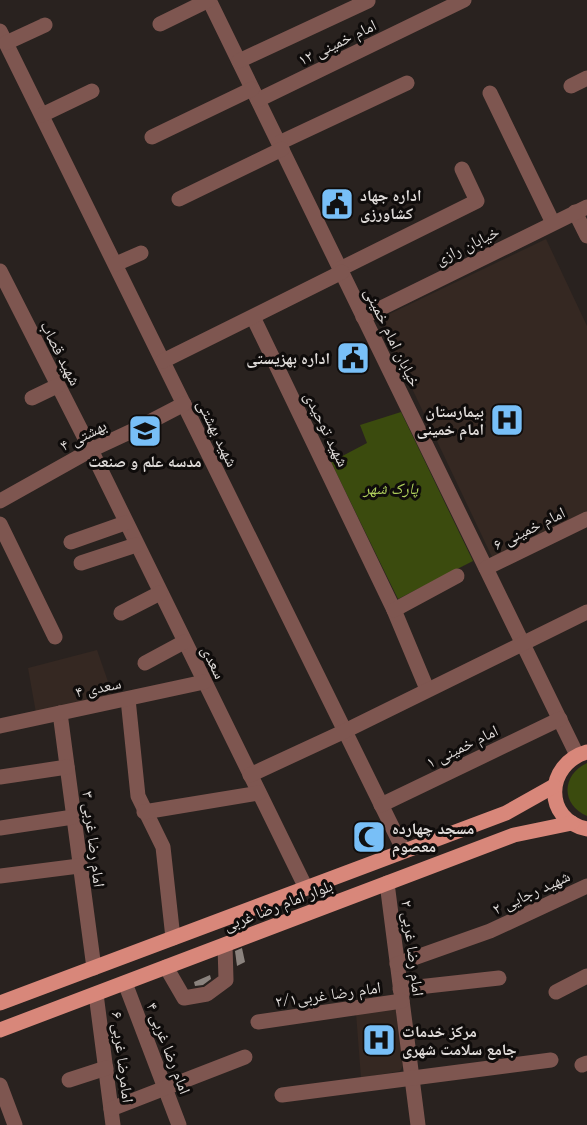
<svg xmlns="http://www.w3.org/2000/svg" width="587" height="1125" font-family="'Libre Baskerville','Noto Naskh Arabic',serif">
<rect width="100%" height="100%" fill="#29221f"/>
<g fill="#352822">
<polygon points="546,239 587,326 587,514 493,559 379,319"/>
<polygon points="97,650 113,696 36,713 28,668"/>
<polygon points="392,1008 396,1011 403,1066 400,1071 361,1078 356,1013"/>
</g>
<g fill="#3b4b0e">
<polygon points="401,412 473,561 398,599 331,462 367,443 360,425"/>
<path d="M587,763v53c-26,-11 -26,-41 0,-53z"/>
</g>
<g fill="#8b837e">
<polygon points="242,948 245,962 237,966 235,951"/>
<polygon points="210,975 211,979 203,985 195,986 194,982"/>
</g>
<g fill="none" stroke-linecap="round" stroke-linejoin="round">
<g stroke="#7e5650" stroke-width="15">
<polyline points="209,0 577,755"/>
<polyline points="160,24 209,0"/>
<polyline points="0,31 404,851"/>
<polyline points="6,43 45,25"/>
<polyline points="239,61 368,1"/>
<polyline points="571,86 587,78"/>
<polyline points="490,93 553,223"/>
<polyline points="258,100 464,0"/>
<polyline points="42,115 92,91"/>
<polyline points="152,137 252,89"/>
<polyline points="279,143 407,83"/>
<polyline points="179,199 282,149"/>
<polyline points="575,212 587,236"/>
<polyline points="116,264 141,253"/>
<polyline points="340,269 477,201 462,169"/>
<polyline points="0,271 91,450 306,888"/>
<polyline points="253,317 394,610 427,689"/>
<polyline points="363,317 587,207"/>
<polyline points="163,361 342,272"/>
<polyline points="32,398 57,386"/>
<polyline points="0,501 91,450 134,430 184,404"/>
<polyline points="0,524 55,637"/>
<polyline points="71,542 125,523"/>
<polyline points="81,563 136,545"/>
<polyline points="486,568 587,519"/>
<polyline points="394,610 457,576"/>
<polyline points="121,613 160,593"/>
<polyline points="145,663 184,642"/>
<polyline points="128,699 138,796 163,847 173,938"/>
<polyline points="60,713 94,968"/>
<polyline points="0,726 204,682"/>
<polyline points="250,775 345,731 587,612"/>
<polyline points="0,777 67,767"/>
<polyline points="381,805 560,719"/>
<polyline points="144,812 259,793"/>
<polyline points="0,828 73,817"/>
<polyline points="0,876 79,866"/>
<polyline points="387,883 418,1125"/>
<polyline points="397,964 490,931 587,886"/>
<polyline points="166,967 184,998 207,994 226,980 225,945"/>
<polyline points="125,983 179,1125"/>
<polyline points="400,989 499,978"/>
<polyline points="556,992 587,976"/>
<polyline points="96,994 113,1125"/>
<polyline points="258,1022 402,1001"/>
<polyline points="582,1065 587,1063"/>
<polyline points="69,1080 106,1068"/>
<polyline points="0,1085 15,1125"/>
<polyline points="282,1095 551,1060"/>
<polyline points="111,1109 245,1057"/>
</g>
<g stroke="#d8877a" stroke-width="15">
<path d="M587,752c-42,12 -44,68 0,77"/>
<polyline points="0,1003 506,813 554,786"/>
<polyline points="0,1030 514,835 572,823"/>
</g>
</g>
<defs>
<symbol id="civic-square" viewBox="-11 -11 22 22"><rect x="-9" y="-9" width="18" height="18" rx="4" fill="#78bff7" stroke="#0f0c0b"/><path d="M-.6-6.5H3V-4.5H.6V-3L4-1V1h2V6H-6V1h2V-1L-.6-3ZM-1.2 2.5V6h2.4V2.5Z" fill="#111"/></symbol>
<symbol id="hospital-square" viewBox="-11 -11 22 22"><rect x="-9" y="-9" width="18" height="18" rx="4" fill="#78bff7" stroke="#0f0c0b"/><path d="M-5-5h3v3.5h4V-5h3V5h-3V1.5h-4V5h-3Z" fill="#111"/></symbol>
<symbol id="school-square" viewBox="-11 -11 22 22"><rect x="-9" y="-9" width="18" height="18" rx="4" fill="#78bff7" stroke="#0f0c0b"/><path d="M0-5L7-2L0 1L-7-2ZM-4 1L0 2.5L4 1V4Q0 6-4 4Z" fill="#111"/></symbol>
<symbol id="mosque-square" viewBox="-11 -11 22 22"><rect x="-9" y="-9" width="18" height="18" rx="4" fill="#78bff7" stroke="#0f0c0b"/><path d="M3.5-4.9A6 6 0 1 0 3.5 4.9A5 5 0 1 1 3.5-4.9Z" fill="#111"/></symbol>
</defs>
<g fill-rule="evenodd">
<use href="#civic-square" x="318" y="185" width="38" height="38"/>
<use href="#civic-square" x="334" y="339" width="38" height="38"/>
<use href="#hospital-square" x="488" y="401" width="38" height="38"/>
<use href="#school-square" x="126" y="412" width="38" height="38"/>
<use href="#mosque-square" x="350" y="818" width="38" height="38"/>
<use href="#hospital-square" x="360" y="1021" width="38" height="38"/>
</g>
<g text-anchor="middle" stroke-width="6" stroke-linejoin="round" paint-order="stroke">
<g font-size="16" fill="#dedad8" stroke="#0f0c0b">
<text transform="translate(337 42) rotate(-26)" y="6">امام خمینی ۱۲</text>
<text transform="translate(467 245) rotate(-26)" y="6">خیابان رازی</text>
<text transform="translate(393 337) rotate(64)" y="6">خیابان امام خمینی</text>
<text transform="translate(61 353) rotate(63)" y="6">شهید قصاب</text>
<text transform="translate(327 429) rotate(64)" y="6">شهید توحیدی</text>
<text transform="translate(218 433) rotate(64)" y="6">شهید بهشتی</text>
<text transform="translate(83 435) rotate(-27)" y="6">بهشتی ۴</text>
<text transform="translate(529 528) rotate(-26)" y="6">امام خمینی ۶</text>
<text transform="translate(214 662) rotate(64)" y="6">سعدی</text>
<text transform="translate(98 687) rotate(-12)" y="6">سعدی ۴</text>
<text transform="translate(462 746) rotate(-26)" y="6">امام خمینی ۱</text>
<text transform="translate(94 839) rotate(83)" y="6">امام رضا غربی ۳</text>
<text transform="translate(531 892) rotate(-25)" y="6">شهید رجایی ۲</text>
<text transform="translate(278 905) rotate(-21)" y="6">بلوار امام رضا غربی</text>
<text transform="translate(413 948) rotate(83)" y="6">امام رضا غربی ۲</text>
<text transform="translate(328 994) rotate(-8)" y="6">امام رضا غربی۲/۱</text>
<text transform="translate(169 1048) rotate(69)" y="6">امام رضا غربی ۴</text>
<text transform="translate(123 1057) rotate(83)" y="6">امامرضا غربی ۶</text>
</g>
<g font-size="16" font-weight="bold" fill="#dedad8" stroke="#0f0c0b" text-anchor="start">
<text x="360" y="201">اداره جهاد<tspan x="360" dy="18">کشاورزی</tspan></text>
<text x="330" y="364" text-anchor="end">اداره بهزیستی</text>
<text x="484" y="417" text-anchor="end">بیمارستان<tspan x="484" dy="18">امام خمینی</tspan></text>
<text x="145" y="467" text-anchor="middle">مدسه علم و صنعت</text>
<text x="392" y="834">مسجد چهارده<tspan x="392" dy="18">معصوم</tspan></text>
<text x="402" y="1037">مرکز خدمات<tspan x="402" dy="18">جامع سلامت شهری</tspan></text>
</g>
<g font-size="16" font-style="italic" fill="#b2d35d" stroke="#0f0c0b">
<text x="391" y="494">پارک شهر</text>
</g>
</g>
</svg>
